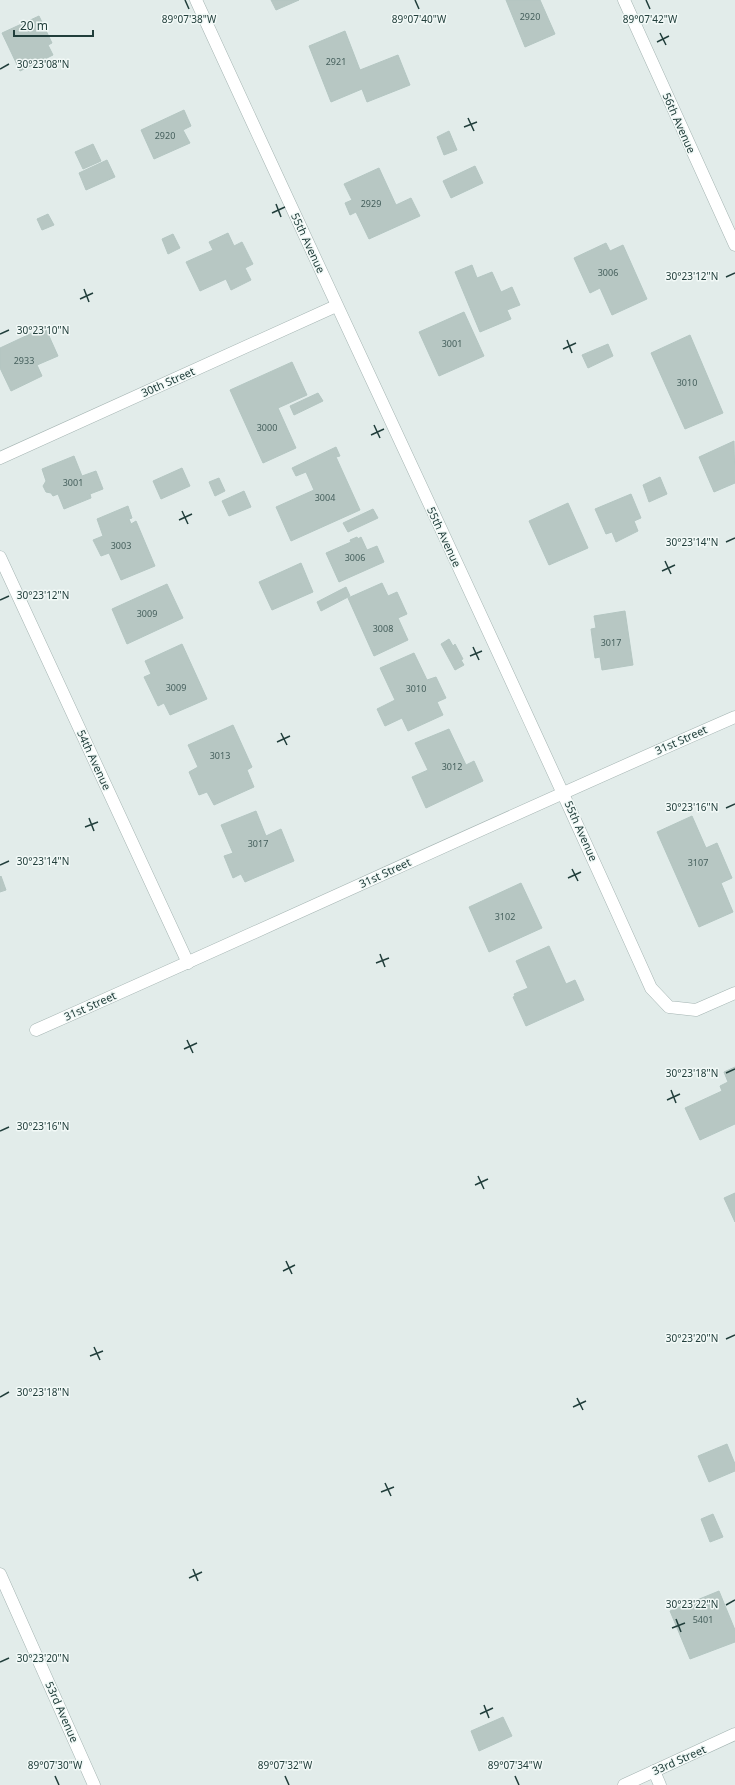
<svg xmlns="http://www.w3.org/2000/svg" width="735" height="1785" font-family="'Noto Sans',sans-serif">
<rect width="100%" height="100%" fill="#e2ecea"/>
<g fill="#b7c7c3" stroke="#b4c6c2">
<polygon points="271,0 299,0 276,10"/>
<polygon points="506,0 540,0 555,34 525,47"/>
<polygon points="39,16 52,43 48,45 53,55 20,71 2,33"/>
<polygon points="345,31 360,70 398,55 410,85 367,102 362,89 331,102 309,46"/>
<polygon points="184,110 191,126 183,130 190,143 154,159 141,130"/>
<polygon points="449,131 457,150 444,155 437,137"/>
<polygon points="93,144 101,161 83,169 75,152"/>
<polygon points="107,160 115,177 86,190 79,173"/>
<polygon points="475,166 483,183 451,198 443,181"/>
<polygon points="379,168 396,205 411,198 420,216 369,239 356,212 350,215 345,203 352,200 344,184"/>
<polygon points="48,214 54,225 42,230 37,219"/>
<polygon points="228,233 234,246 242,242 253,264 245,268 251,280 231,290 226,279 200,291 186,262 213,250 209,242"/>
<polygon points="173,234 180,248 168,254 162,239"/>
<polygon points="606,243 610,251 623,245 647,299 612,315 600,288 590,293 574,258"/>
<polygon points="472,265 477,278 492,272 501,292 512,287 520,305 507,310 511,319 480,332 455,272"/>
<polygon points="464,312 484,356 439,376 419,332"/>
<polygon points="45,327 58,356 37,365 42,376 11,391 0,368 0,348"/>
<polygon points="690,335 723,413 685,429 651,353"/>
<polygon points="608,344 613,356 588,368 582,355"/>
<polygon points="292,362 307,395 278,408 296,448 263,463 230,390"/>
<polygon points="318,393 323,401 294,415 290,406"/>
<polygon points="734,441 735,483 714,492 699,457"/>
<polygon points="336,447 340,456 336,457 360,510 291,541 276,507 314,490 306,472 296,476 292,468"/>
<polygon points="74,456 82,476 96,471 103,489 90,494 91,498 64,509 58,494 53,496 51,493 46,492 43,486 46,481 42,469"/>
<polygon points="182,468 190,486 161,499 153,481"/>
<polygon points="660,477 667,494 649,502 643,485"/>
<polygon points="219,478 225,491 215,496 209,482"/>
<polygon points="244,491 251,507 229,516 222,501"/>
<polygon points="631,494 641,518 634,521 638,531 616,542 612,532 606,534 595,509"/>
<polygon points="568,503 588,548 549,565 529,521"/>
<polygon points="128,506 132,518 129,519 131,524 136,521 155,566 121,580 109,553 101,556 93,540 103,536 97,519"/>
<polygon points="373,509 378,518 348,532 343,523"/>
<polygon points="357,537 358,539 361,537 367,550 377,546 384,562 339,582 326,553 351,542 350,540"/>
<polygon points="301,563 313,592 272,610 259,582"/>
<polygon points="382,583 388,596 397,592 407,614 398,618 408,640 374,656 348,598"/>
<polygon points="167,584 183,618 127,644 112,609"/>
<polygon points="346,587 350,596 321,611 317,602"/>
<polygon points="625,611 633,665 602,670 600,657 595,658 591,629 596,628 594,616"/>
<polygon points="449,639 453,646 455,644 463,659 461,660 464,665 455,670 441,644"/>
<polygon points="182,644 207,699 170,715 164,703 158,706 144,677 151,674 145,661"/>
<polygon points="414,653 427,680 436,677 446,698 437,702 443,715 408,731 402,718 385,726 377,709 395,700 380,668"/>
<polygon points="233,725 252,767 247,770 254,787 214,805 207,792 199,795 189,772 198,767 188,745"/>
<polygon points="449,729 466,765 474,761 483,781 426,808 412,777 428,770 415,743"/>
<polygon points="256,811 266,836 281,829 294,861 245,882 241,874 233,878 224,856 233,853 221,825"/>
<polygon points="692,816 706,848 717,843 732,878 721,883 733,912 699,927 657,832"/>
<polygon points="1,876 6,890 0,892 0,877"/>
<polygon points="521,883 542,928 489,952 469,907"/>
<polygon points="549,946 566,984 575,980 584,1000 526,1026 513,997 515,996 514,994 528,988 516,961"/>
<polygon points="735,1067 735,1124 700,1140 685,1108 722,1091 720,1086 728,1082 724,1072"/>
<polygon points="735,1193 735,1222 724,1198"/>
<polygon points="727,1444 735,1464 735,1471 709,1482 698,1456"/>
<polygon points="713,1514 723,1537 710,1542 701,1519"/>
<polygon points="719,1591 735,1630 735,1642 690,1659 670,1611"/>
<polygon points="503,1717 512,1736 479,1751 471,1731"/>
</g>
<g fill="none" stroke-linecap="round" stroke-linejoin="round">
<defs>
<g id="minor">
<path d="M196,0c151,330 307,657 455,988l18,19 27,3 39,-17"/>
<polyline points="624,0 735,245"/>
<polyline points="0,458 336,306"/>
<polyline points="0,557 188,963"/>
<path d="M36,1030c234,-103 465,-211 699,-313"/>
<polyline points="0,1574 94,1785"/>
<polyline points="654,1771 660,1785"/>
<polyline points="624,1785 735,1734"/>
</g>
</defs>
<use href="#minor" stroke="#a4b4b2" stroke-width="13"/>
<use href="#minor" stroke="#fff" stroke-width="12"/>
</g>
<path fill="none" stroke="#213e3b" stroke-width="1.5" d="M185,0l4,9M415,0l4,9M646,0l4,9M660,33l6,12M657,42l12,-6M0,69l9,-5M468,118l6,13M464,127l13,-5M276,204l5,13M272,213l13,-6M726,277l9,-4M84,289l5,13M80,299l13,-6M0,334l9,-4M567,340l5,13M563,349l13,-6M374,425l6,13M371,435l13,-6M182,511l6,13M179,520l13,-6M726,542l9,-4M665,561l6,13M662,571l13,-6M0,600l9,-4M473,647l6,13M470,656l12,-5M281,733l6,12M277,742l13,-6M726,808l9,-4M89,818l5,13M85,827l13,-5M0,865l9,-4M572,869l6,12M568,878l13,-6M380,954l5,13M376,963l13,-5M187,1040l6,13M184,1049l13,-6M726,1073l9,-4M671,1090l5,13M667,1100l13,-6M0,1131l9,-4M478,1176l6,13M475,1185l13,-6M286,1261l6,13M283,1271l12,-6M726,1339l9,-4M94,1347l6,13M90,1356l13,-5M0,1397l9,-5M577,1398l6,12M573,1407l13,-6M385,1483l6,13M381,1492l13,-5M193,1569l5,12M189,1578l13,-6M726,1605l9,-5M676,1619l5,13M672,1628l13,-5M0,1662l9,-4M484,1705l5,13M480,1714l13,-6M55,1776l4,9M285,1776l4,9M515,1776l4,9"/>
<g text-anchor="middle" stroke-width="3" stroke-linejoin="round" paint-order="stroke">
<g font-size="9" fill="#46605d">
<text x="530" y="20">2920</text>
<text x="336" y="65">2921</text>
<text x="165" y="139">2920</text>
<text x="371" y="207">2929</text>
<text x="608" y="276">3006</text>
<text x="452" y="347">3001</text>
<text x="24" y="364">2933</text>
<text x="687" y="386">3010</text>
<text x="267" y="431">3000</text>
<text x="73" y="486">3001</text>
<text x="325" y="501">3004</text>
<text x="121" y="549">3003</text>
<text x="355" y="561">3006</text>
<text x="147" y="617">3009</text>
<text x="383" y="632">3008</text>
<text x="611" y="646">3017</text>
<text x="176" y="691">3009</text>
<text x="416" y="692">3010</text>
<text x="220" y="759">3013</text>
<text x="452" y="770">3012</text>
<text x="258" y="847">3017</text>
<text x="698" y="866">3107</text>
<text x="505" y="920">3102</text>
<text x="703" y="1623">5401</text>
</g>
<g font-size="11" fill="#213e3b" stroke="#f2f9f7">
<text transform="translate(679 123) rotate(66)" y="4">56th Avenue</text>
<text transform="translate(308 243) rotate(65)" y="4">55th Avenue</text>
<text transform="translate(168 382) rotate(-24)" y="4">30th Street</text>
<text transform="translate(444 537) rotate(65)" y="4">55th Avenue</text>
<text transform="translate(681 740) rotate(-24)" y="4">31st Street</text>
<text transform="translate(94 760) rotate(65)" y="4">54th Avenue</text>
<text transform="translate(581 831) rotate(66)" y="4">55th Avenue</text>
<text transform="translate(385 873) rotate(-25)" y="4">31st Street</text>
<text transform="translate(90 1006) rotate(-24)" y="4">31st Street</text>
<text transform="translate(62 1712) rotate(66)" y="4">53rd Avenue</text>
<text transform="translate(679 1760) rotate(-24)" y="4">33rd Street</text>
</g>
</g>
<g font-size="10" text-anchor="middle" fill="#213e3b" stroke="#f2f9f7" stroke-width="3" stroke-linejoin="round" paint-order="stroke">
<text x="189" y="23">89°07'38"W</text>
<text x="419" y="23">89°07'40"W</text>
<text x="650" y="23">89°07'42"W</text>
<text x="43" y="68">30°23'08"N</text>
<text x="692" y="280">30°23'12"N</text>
<text x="43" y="334">30°23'10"N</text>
<text x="692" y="546">30°23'14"N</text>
<text x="43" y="599">30°23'12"N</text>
<text x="692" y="811">30°23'16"N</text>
<text x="43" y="865">30°23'14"N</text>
<text x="692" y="1077">30°23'18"N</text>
<text x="43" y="1130">30°23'16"N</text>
<text x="692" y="1342">30°23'20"N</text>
<text x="43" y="1396">30°23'18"N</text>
<text x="692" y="1608">30°23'22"N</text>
<text x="43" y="1662">30°23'20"N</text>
<text x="55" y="1769">89°07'30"W</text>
<text x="285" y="1769">89°07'32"W</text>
<text x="515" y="1769">89°07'34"W</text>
</g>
<path d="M14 30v6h79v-6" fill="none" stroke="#213e3b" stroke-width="2"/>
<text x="20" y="30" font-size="12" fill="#213e3b" stroke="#f2f9f7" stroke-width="3" paint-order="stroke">20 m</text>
</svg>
